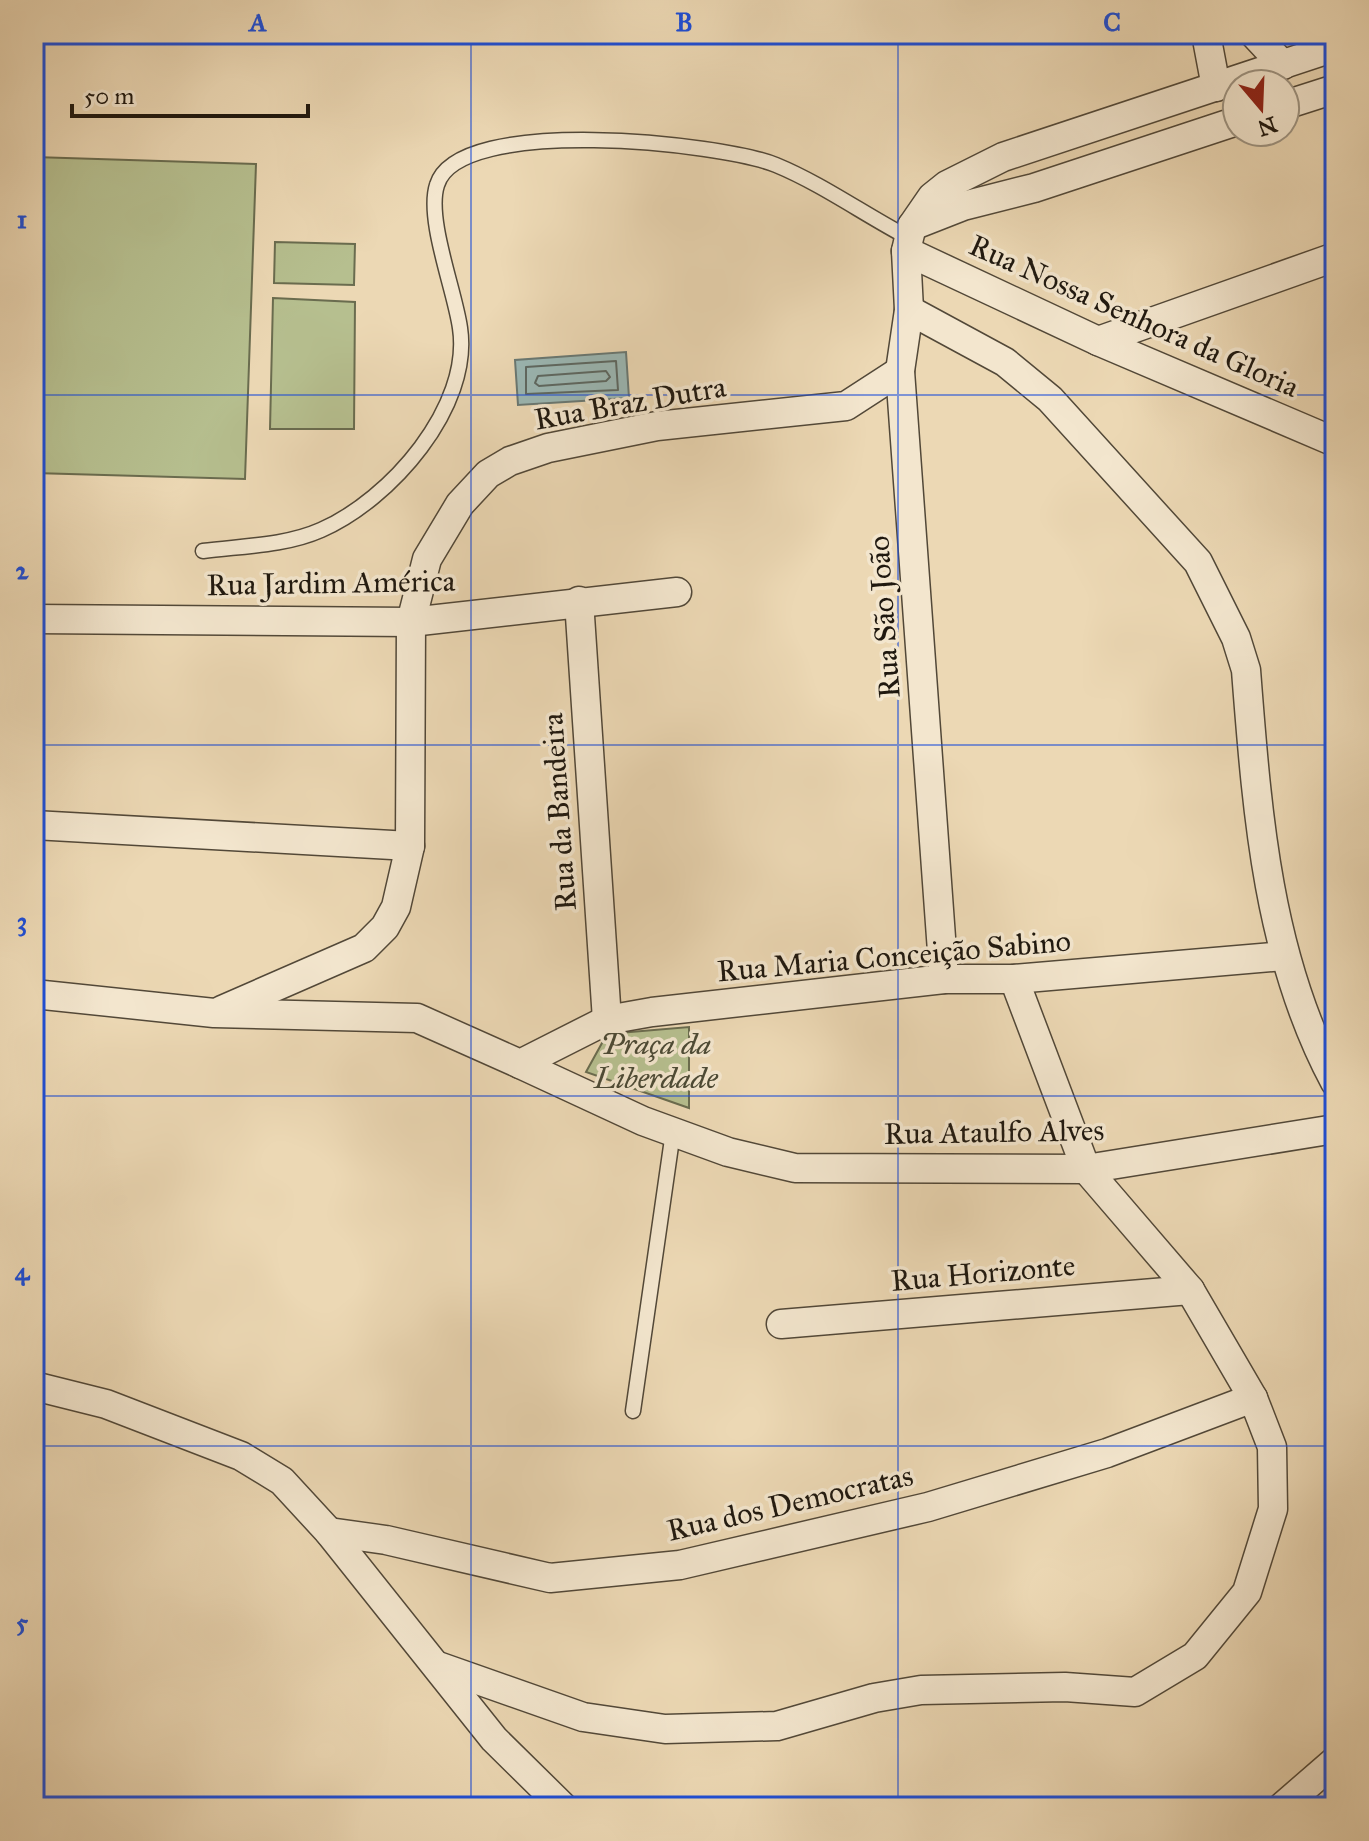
<svg xmlns="http://www.w3.org/2000/svg" width="1369" height="1841" font-family="'IM FELL Great Primer',serif">
<rect width="100%" height="100%" fill="#ecd8b4"/>
<filter id="stains"><feTurbulence type="fractalNoise" baseFrequency=".0025" numOctaves="4"/><feColorMatrix values="0 0 0 0 .2 0 0 0 0 .09 0 0 0 0 .02 0 0 0 .5 -.17"/></filter>
<radialGradient id="worn" r=".72"><stop offset=".6" stop-color="#630" stop-opacity="0"/><stop offset="1" stop-color="#630" stop-opacity=".3"/></radialGradient>
<g fill="#b6bf8f" stroke="#6a6c4f" stroke-width="2">
<polygon points="34,157 256,164 245,479 34,473"/>
<polygon points="275,242 355,244 354,285 274,283"/>
<polygon points="273,298 355,302 354,429 270,429"/>
<polygon points="689,1027 689,1108 586,1072 607,1034"/>
</g>
<polygon fill="#9bb8b5" stroke="#697873" stroke-width="2" points="626,352 629,398 518,405 515,360"/>
<g fill="none" stroke-linecap="round" stroke-linejoin="round">
<g stroke="#5d6862" stroke-width="2">
<polygon points="616,361 618,390 526,394 526,367"/>
<polygon points="606,371 610,377 606,381 539,386 535,383 538,376"/>
</g>
<defs>
<g id="service">
<path d="M203,551c38,-5 82,-5 118,-21 69,-30 151,-123 139,-202 -5,-37 -34,-109 -23,-143 21,-71 285,-42 339,-20 46,19 89,50 133,73"/>
<polyline points="633,1411 673,1132"/>
</g>
<g id="minor">
<polyline points="1206,34 1216,87"/>
<polyline points="1254,34 1283,65"/>
<polyline points="1285,105 1335,89"/>
<polyline points="912,226 963,206 1034,188 1237,121"/>
<polyline points="906,251 1098,341 1335,442"/>
<path d="M909,310l96,52 45,37 148,163 38,76 10,32c11,141 21,285 89,412"/>
<polyline points="1098,341 1335,257"/>
<polyline points="579,601 607,1020"/>
<polyline points="34,619 411,622 677,592"/>
<polyline points="34,825 410,846"/>
<polyline points="944,979 900,371 909,310 906,251 909,238 912,226 932,197 947,185 1003,157 1335,47"/>
<polyline points="34,994 214,1013 417,1018 520,1064 607,1020 652,1012 944,979 1014,979 1284,956"/>
<polyline points="222,1010 364,948 385,927 396,907 410,846 411,622 427,559 460,504 488,474 510,461 548,448 657,426 846,406 900,371"/>
<polyline points="520,1064 643,1121 728,1152 795,1168 1086,1169 1335,1129"/>
<polyline points="781,1324 1190,1290"/>
<polyline points="34,1386 106,1404 241,1456 282,1481 329,1532 494,1739 563,1807"/>
<polyline points="329,1532 386,1540 550,1578 680,1565 928,1507 1107,1453 1253,1398"/>
<polyline points="438,1666 583,1717 665,1729 777,1726 874,1698 921,1690 1065,1687 1135,1692 1195,1656 1247,1592 1273,1509 1272,1447 1253,1398 1190,1290 1086,1169 1014,979"/>
<polyline points="1282,1807 1335,1761"/>
</g>
</defs>
<use href="#service" stroke="#524838" stroke-width="17"/>
<use href="#minor" stroke="#524838" stroke-width="31"/>
<use href="#service" stroke="#f3e6ce" stroke-width="14"/>
<use href="#minor" stroke="#f3e6ce" stroke-width="28"/>
</g>
<path fill="none" stroke="#1d4ed8" stroke-width="2" stroke-opacity="0.55" d="M471,34v1773M898,34v1773M34,395h1301M34,745h1301M34,1096h1301M34,1446h1301"/>
<g text-anchor="middle" stroke-width="7" stroke-linejoin="round" paint-order="stroke">
<g font-size="30" fill="#1f180f" stroke="#f3e6ce">
<text transform="translate(1134 316) rotate(24)" y="10">Rua Nossa Senhora da Gloria</text>
<text transform="translate(630 403) rotate(-10)" y="10">Rua Braz Dutra</text>
<text transform="translate(331 583) rotate(-1)" y="10">Rua Jardim América</text>
<text transform="translate(884 617) rotate(-94)" y="10">Rua São João</text>
<text transform="translate(559 812) rotate(-94)" y="10">Rua da Bandeira</text>
<text transform="translate(894 956) rotate(-5)" y="10">Rua Maria Conceição Sabino</text>
<text transform="translate(994 1132) rotate(-1)" y="10">Rua Ataulfo Alves</text>
<text transform="translate(983 1273) rotate(-5)" y="10">Rua Horizonte</text>
<text transform="translate(790 1503) rotate(-13)" y="10">Rua dos Democratas</text>
</g>
<g font-size="30" font-style="italic" fill="#4c4a35" stroke="#f3e6ce">
<text x="656" y="1054">Praça da<tspan x="656" dy="34">Liberdade</tspan></text>
</g>
</g>
<rect width="1369" height="1841" fill="none" stroke="#ecd8b4" stroke-width="88"/>
<g transform="translate(1261 108) rotate(161)"><circle r="38" fill="#f3e6ce" stroke="#9e9482" stroke-width="2"/>
<path d="M0-6L14 30L0 20L-14 30Z" fill="#8f2418"/>
<text y="-12" font-size="22" font-weight="bold" text-anchor="middle" fill="#1f180f">N</text>
</g>
<path d="M72 104v12h236v-12" fill="none" stroke="#1f180f" stroke-width="4"/>
<text x="84" y="104" font-size="24" fill="#1f180f" stroke="#f3e6ce" stroke-width="6" paint-order="stroke">50 m</text>
<rect x="44" y="44" width="1281" height="1753" fill="none" stroke="#1d4ed8" stroke-width="3"/>
<g font-size="26" text-anchor="middle" font-weight="bold" fill="#1d4ed8">
<text x="258" y="31">A</text>
<text x="684" y="31">B</text>
<text x="1112" y="31">C</text>
<text x="22" y="228">1</text>
<text x="22" y="579">2</text>
<text x="22" y="930">3</text>
<text x="22" y="1280">4</text>
<text x="22" y="1631">5</text>
</g>
<rect width="100%" height="100%" filter="url(#stains)"/>
<rect width="100%" height="100%" fill="url(#worn)"/>
</svg>
